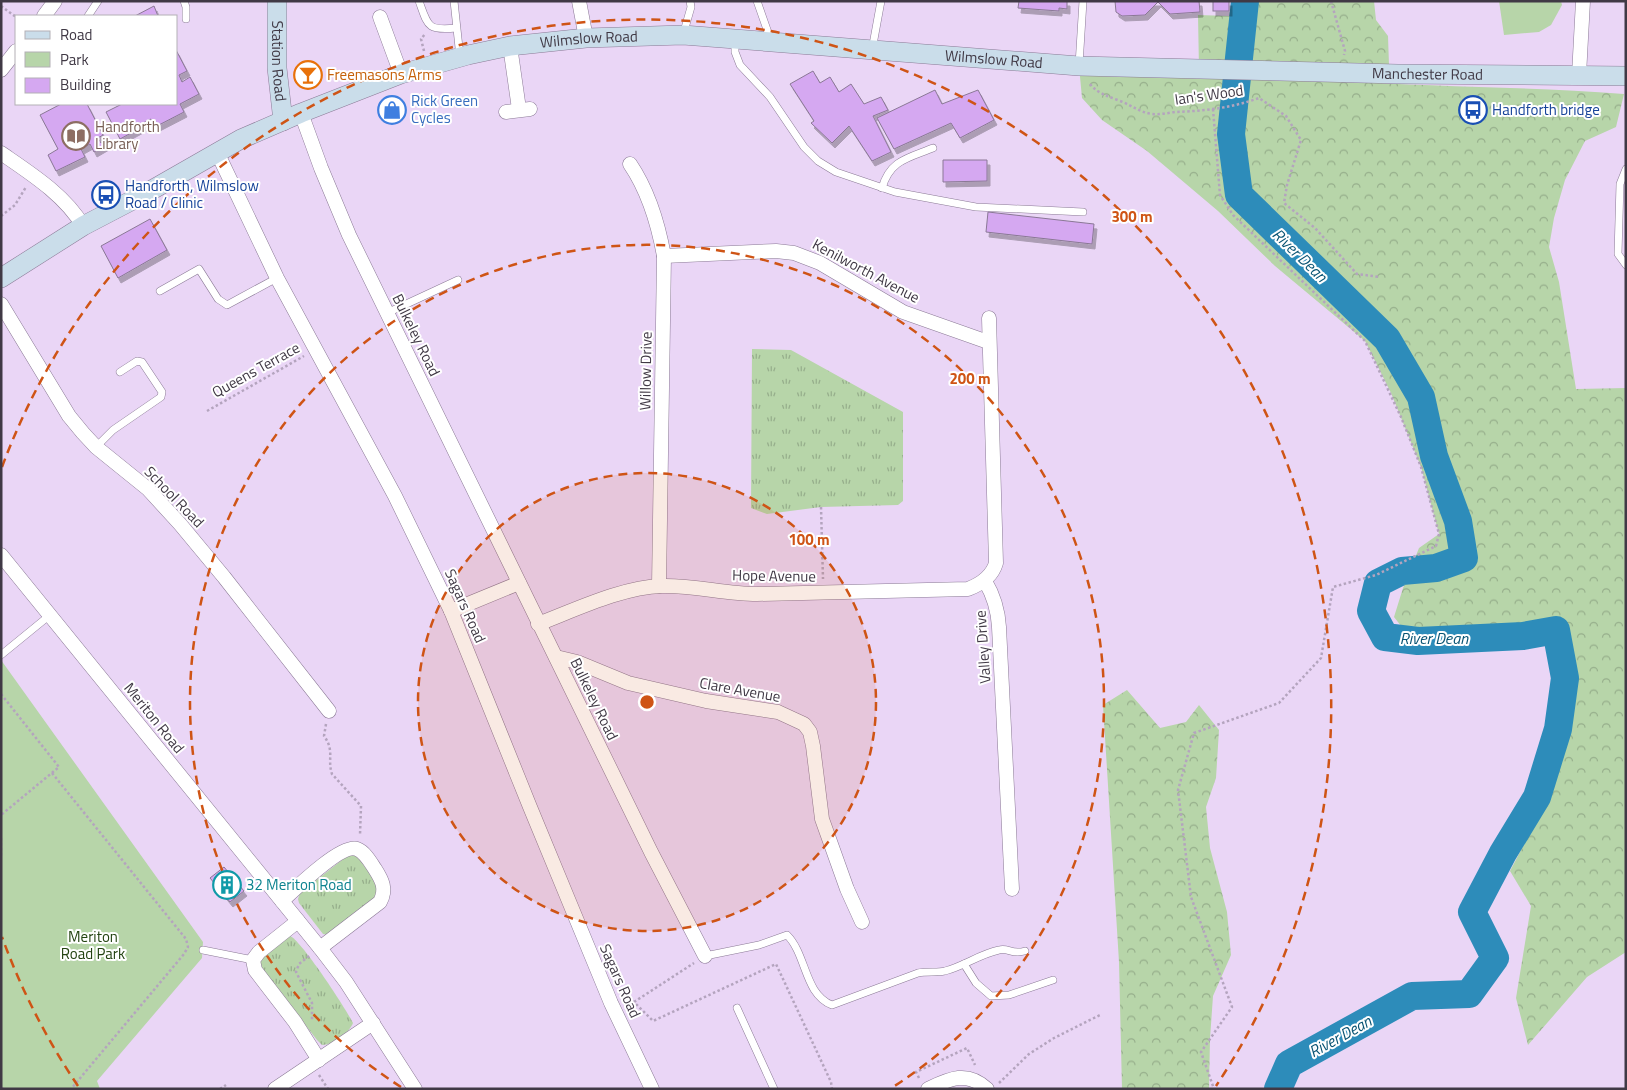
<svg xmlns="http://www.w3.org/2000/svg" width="1627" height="1090" font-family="'Titillium Web',sans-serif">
<defs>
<pattern id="grass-tufts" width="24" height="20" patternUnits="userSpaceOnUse" patternTransform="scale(1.25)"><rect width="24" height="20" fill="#b7d5a9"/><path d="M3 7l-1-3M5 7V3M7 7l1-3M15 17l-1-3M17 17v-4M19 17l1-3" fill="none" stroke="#96ae8b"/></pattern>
<pattern id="forest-crowns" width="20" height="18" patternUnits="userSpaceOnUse" patternTransform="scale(1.25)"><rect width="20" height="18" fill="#b7d5a9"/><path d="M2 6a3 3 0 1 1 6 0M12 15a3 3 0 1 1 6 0" fill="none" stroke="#96ae8b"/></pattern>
<filter id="shadow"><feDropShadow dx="3" dy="5" stdDeviation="0" flood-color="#0004"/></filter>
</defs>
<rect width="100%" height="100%" fill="#ead6f6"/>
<g fill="url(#grass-tufts)">
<polygon points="752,349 791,350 903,412 903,501 898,505 821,507 767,514 751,508"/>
<polygon points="352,855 358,857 377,884 376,897 328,935 323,934 299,903 298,899 300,893 347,856"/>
<path d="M290,936c11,4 56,73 63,87 -4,10 -20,22 -31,22l-5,-5 -53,-68 -4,-9 2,-6z"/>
</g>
<g fill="url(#forest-crowns)">
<path d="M1233,1h141l2,19 12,16 1,29 -51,15c95,8 191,6 286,14l-8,33 -31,14 -20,39 -11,38 -5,29 10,35 17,107 50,-1v564l-39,25 -59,68 -12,-47 15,-92 -21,-35 41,-78 27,-111 -20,-64 -146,22 -18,-23 9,-29 16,-40 20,-14 -18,-67 -30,-74 -26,-52 -90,-75 -57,-55 -71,-60 -45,-31 -20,-22 -3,-32 120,4 -1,-55 31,1z"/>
<polygon points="1127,690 1160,728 1186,722 1199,705 1219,730 1216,778 1206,807 1210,848 1227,912 1231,955 1213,996 1210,1039 1209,1089 1122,1089 1119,962 1103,705"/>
</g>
<g fill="#b7d5a9">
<polygon points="1499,1 1561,1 1562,5 1551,25 1539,32 1504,35"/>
<polygon points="1,660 203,942 202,958 97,1081 100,1089 1,1089"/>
</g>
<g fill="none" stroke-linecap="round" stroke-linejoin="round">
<polyline stroke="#2d8cba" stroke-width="28" points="1245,1 1231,134 1239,195 1387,339 1421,397 1434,456 1458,521 1464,558 1436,568 1402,571 1378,583 1371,611 1385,637 1418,641 1523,636 1556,630 1565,678 1558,729 1537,797 1503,853 1472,912 1495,958 1469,994 1412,996 1289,1064 1278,1089"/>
</g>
<g fill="#d5a8f1" stroke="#8a7895" filter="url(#shadow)">
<polygon points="1019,1 1067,1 1067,9 1059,8 1059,11 1018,8"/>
<polygon points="1115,1 1199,1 1200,12 1170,14 1158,2 1145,15 1122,16 1116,12"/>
<rect x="1213" y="1" width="16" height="10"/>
<polygon points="154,6 158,16 135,16"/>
<polygon points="176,50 187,71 179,75 182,82 190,77 199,94 180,104 184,112 155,127 151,119 143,123 144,126 120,139 106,112 122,104 176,104"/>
<polygon points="813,71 820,83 830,77 839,92 851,84 864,104 881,97 888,110 873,116 891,152 872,161 849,126 832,143 811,123 814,121 790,84"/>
<polygon points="935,90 942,104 978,90 994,120 960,138 951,123 894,149 877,118"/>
<polygon points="61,104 87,104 103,135 98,138 101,143 104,141 106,145 94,152 90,144 81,149 85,157 56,171 48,155 58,149 40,115"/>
<polygon points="943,160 987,160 987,181 943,182"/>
<polygon points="988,212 1094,224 1092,244 986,232"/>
<polygon points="150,219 167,250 118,278 101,246"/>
<polygon points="224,867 244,891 230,902 210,878"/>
</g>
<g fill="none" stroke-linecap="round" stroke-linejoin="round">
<defs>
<g id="lane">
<polyline points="184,1 186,7 186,19"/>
<path d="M419,1c9,25 8,30 37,27"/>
<polyline points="454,1 460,57"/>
<polyline points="757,1 771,41"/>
<polyline points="88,16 98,1"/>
<polyline points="683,35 691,7 690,1"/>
<polyline points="735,40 735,52 740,65 770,97 804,147 818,161 836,172 895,192 976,207 1083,212"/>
<polyline points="872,50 881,1"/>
<polyline points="1079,65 1083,1"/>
<polyline points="1626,169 1620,184 1618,254 1626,265"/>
<path d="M882,188c8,-28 26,-30 51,-40"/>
<polyline points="160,291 199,269 218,299 227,305 277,278"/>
<polyline points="387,313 458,280"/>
<polyline points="96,447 113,430 161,397 162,392 142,362 137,361 120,372"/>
<polyline points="1,655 50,615"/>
<polyline points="203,950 253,960"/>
<path d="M705,956l54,-11 28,-10c20,20 17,59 45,70l86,-32c8,-2 21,0 27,-2 19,-5 35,-17 54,-21 9,-3 12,5 26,1"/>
<polyline points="964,964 976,983 991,996 1009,995 1053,980"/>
<polyline points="737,1008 774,1089"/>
</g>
<g id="street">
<polyline points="579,1 586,38"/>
<polyline points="44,16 55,1"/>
<polyline points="380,17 401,74"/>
<polyline points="510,46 519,109"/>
<polyline points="1,70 16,51"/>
<polyline points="1579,75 1583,1"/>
<polyline points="506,112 530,109"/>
<polyline points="301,113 321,168 349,235 651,852 705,956"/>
<polyline points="217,152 277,278 395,496 451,611 530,807 611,1003 652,1089"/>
<path d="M1,153c29,20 64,42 82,73"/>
<path d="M630,164c19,28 28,59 34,92l-5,330"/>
<polyline points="664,256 776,251 794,253 820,263 903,312 988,342"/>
<polyline points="1,304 69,416 83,433 96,447 148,489 180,524 224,577 329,711"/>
<polyline points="1,555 320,948 346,982 415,1089"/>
<path d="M985,581c9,15 13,28 14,46l13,262"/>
<polyline points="451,611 519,583"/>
<path d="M538,624c37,-14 84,-37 124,-38 32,-1 63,8 95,8l211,-5c13,-5 24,-12 28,-26l-7,-245"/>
<polyline points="556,657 577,662 628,683 706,701 778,712 804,724 810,732 813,746 822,819 847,889 862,922"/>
<path d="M282,901c12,-11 60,-58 75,-52 8,3 14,14 18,20 7,11 12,20 5,33l-60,46"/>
<polyline points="298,921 259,952 253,960 255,970 295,1022 319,1060"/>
<polyline points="275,1089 373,1023"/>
<path d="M928,1089c21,-10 39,-19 59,0"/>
</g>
<g id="secondary">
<path id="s1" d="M277,1v67l6,53"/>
<path id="s2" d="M1,278l82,-52 67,-35 91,-52 60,-26 100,-39 67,-19 42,-9 76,-8 97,-3 396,31 319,8 228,2"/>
</g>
</defs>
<use href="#lane" stroke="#8b7a96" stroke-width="8"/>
<use href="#street" stroke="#8b7a96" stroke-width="15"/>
<use href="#secondary" stroke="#8b7a96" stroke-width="20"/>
<g stroke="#b4a4be" stroke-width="2.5" stroke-dasharray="2.5 2.5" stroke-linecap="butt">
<polyline points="1331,1 1345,51 1344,55"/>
<polyline points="1,6 16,17"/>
<polyline points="424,51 421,39 425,34"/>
<path d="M1090,84c8,10 18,12 30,17 11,4 19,11 32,13 7,1 15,-1 23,-2 28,-1 57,-4 84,-14l27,18 15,24 -14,45 -3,18 31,25 42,46 23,3"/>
<polyline points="1213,109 1220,195 1233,215 1365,341 1401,417 1421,467 1439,534 1436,546 1376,575 1333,587 1321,658 1279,703 1194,733 1178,790 1191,897 1232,1007 1201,1052 1214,1089"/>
<polyline points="1,216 15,205 26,187"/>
<polyline points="207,411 304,356"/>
<polyline points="821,507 823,579"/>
<polyline points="1,694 59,767 1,815"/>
<path d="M326,724l-2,12c11,15 3,23 8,38l29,32 -1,29"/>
<polyline points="52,773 186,939 188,947 184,954 71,1089"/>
<polyline points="1,838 1,856"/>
<polyline points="309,956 299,964 296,972 312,1003 312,1021"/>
<polyline points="634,1002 694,963"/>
<polyline points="627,1003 634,1002 653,1021 776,964 831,1082 832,1089"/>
<polyline points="319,1075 328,1089"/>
<polyline points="919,1078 916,1072 967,1048 975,1065"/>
<polyline points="999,1083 1029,1054 1054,1038 1100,1015"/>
<polyline points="1,1088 5,1089"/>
<polyline points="220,1089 226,1085"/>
</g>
<use href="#lane" stroke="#fff" stroke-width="7"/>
<use href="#street" stroke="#fff" stroke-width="14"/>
<use href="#secondary" stroke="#caddea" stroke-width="19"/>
</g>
<circle cx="647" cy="702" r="229" fill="#cf5415" fill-opacity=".12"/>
<g fill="none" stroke="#cf5415" stroke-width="2.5" stroke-dasharray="9 6">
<circle cx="647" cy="702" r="229"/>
<path d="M401 1087A457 457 0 1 1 893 1087"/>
<path d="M78 1086A686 686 0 0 1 2 937M2 467A686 686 0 1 1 1216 1086"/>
</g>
<defs>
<symbol id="bar-ring" viewBox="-11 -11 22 22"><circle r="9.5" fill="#fff" stroke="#e8710a" stroke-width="1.5"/><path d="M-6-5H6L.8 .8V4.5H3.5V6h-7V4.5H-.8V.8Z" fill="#e8710a"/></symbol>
<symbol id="shop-ring" viewBox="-11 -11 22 22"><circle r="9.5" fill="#fff" stroke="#3f7fe0" stroke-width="1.5"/><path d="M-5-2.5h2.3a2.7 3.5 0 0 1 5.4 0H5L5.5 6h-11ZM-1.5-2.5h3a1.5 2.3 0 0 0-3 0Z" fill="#3f7fe0"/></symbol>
<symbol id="bus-ring" viewBox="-11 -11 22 22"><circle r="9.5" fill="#fff" stroke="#1a4fb4" stroke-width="1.5"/><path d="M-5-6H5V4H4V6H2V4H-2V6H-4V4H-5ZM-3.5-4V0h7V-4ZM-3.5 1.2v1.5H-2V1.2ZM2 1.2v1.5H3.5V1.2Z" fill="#1a4fb4"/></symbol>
<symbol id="library-ring" viewBox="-11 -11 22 22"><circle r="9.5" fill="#fff" stroke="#8d6e63" stroke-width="1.5"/><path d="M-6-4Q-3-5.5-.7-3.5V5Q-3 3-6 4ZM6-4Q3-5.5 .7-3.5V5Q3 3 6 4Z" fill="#8d6e63"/></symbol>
<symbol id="building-ring" viewBox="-11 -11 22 22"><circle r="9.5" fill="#fff" stroke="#0f9aa8" stroke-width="1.5"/><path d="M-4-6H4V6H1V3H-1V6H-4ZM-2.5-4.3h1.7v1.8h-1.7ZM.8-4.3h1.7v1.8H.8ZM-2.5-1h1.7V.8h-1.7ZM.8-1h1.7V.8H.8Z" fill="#0f9aa8"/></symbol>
</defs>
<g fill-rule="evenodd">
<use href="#bar-ring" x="292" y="59" width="32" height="32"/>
<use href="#shop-ring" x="376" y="94" width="32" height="32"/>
<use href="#bus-ring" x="1457" y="94" width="32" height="32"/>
<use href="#library-ring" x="60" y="120" width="32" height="32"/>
<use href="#bus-ring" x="90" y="179" width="32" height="32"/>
<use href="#building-ring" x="211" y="869" width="32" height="32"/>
</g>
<g text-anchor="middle" stroke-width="4" stroke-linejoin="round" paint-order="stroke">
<g font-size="15" fill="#403945" stroke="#fff">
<text dy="5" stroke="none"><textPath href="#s2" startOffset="642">Wilmslow Road</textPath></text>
<text dy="5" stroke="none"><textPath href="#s2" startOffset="1048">Wilmslow Road</textPath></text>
<text dy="5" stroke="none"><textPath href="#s1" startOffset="60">Station Road</textPath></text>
<text dy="5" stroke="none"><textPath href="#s2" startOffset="1482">Manchester Road</textPath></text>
<text transform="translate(1209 95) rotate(-8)" y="5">Ian's Wood</text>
<text transform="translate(866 271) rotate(28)" y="5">Kenilworth Avenue</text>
<text transform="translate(416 335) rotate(64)" y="5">Bulkeley Road</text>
<text transform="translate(256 370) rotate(-29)" y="5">Queens Terrace</text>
<text transform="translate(646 371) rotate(-89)" y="5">Willow Drive</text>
<text transform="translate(174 497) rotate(46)" y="5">School Road</text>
<text transform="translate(774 576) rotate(1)" y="5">Hope Avenue</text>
<text transform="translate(465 606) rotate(66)" y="5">Sagars Road</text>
<text transform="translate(983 647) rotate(-94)" y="5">Valley Drive</text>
<text transform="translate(740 690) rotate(10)" y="5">Clare Avenue</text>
<text transform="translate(594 699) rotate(64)" y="5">Bulkeley Road</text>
<text transform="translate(154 718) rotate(51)" y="5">Meriton Road</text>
<text transform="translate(620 981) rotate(66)" y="5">Sagars Road</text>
</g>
<g font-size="15" fill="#c56008" stroke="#fff" text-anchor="start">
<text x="327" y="80">Freemasons Arms</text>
</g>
<g font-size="15" fill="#366cbe" stroke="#fff" text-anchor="start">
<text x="411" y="106">Rick Green<tspan x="411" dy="17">Cycles</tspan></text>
</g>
<g font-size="15" fill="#164399" stroke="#fff" text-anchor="start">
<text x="1492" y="115">Handforth bridge</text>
<text x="125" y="191">Handforth, Wilmslow<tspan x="125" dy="17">Road / Clinic</tspan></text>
</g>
<g font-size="15" fill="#785e54" stroke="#fff" text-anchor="start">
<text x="95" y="132">Handforth<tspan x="95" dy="17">Library</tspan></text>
</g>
<g font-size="15" fill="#0d838f" stroke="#fff" text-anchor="start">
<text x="246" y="890">32 Meriton Road</text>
</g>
<g font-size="15" fill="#234311" stroke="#fff">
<text x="93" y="942">Meriton<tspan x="93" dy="17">Road Park</tspan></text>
</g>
<g font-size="16" font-style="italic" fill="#085373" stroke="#fff">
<text transform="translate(1300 255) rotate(44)" y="6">River Dean</text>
<text x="1434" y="644">River Dean</text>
<text transform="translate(1340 1036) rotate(-29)" y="6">River Dean</text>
</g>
</g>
<circle cx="647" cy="702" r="8" fill="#cf5415" stroke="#fff" stroke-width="2.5"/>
<g font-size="15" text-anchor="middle" font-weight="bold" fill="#cf5415" stroke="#fff" stroke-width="4" stroke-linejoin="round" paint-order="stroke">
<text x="1132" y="222">300 m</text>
<text x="970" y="384">200 m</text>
<text x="809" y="545">100 m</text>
</g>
<rect width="1627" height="1090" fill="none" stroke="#403945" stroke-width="5"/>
<rect x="15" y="15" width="162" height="90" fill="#ffffff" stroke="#b3b0b5"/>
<rect x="25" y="31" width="25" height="8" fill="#caddea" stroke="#b3b0b5"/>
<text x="60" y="40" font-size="15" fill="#403945">Road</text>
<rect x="25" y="52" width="25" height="15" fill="#b7d5a9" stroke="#b3b0b5"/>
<text x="60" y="65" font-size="15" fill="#403945">Park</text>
<rect x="25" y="78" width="25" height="15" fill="#d5a8f1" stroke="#b3b0b5"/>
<text x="60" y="90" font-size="15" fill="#403945">Building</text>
</svg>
